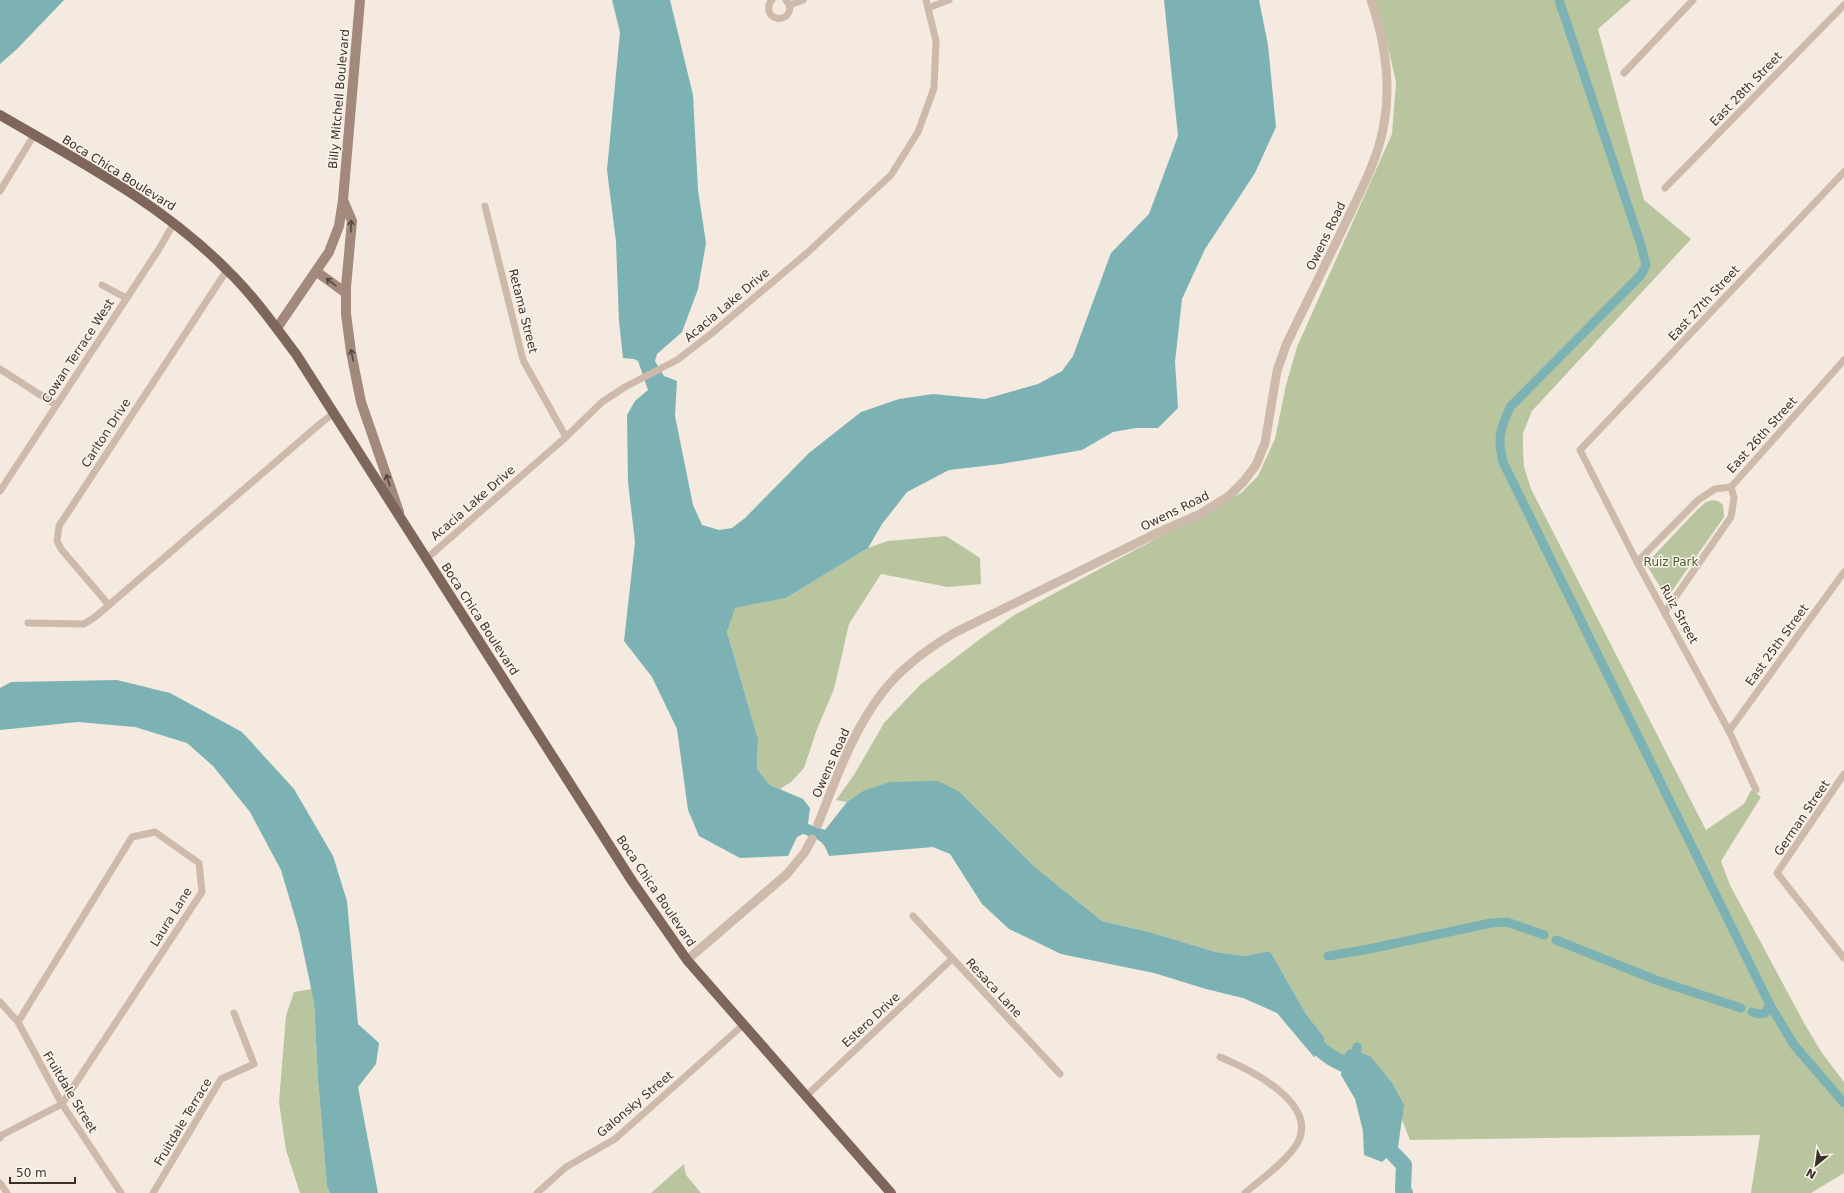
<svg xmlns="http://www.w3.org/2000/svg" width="1844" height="1193" font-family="'DejaVu Sans',sans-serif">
<rect width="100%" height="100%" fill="#f4eadf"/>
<g fill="#b8c59e">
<polygon points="1375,0 1631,0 1598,29 1644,200 1691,239 1532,411 1523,433 1523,449 1524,467 1531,489 1706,830 1744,804 1751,790 1761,797 1721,861 1730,885 1804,1023 1822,1053 1844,1082 1844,1173 1811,1193 1751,1193 1760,1135 1410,1140 1399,1112 1349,1049 1343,1056 1325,1046 1324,1037 1306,1014 1270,951 1245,956 1216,952 1149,932 1102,921 1036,868 960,792 863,791 847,802 836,800 854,775 884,723 920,685 980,639 1016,614 1241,493 1258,476 1275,439 1286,385 1297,347 1392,134 1396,82 1383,26"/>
<polygon points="1712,500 1718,501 1723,505 1724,517 1667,598 1646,564 1697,510 1706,502"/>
<polygon points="946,536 980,558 981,584 948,587 881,574 849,624 834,689 817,729 804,768 791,782 780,789 770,785 757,769 758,739 727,632 734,608 786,598 868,548 888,541"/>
<polygon points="312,989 314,1002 318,1080 327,1186 330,1193 300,1193 286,1150 279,1102 286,1016 294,992"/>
<polygon points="684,1164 686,1175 701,1193 651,1193"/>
</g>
<g fill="#7cb2b4">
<polygon points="0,0 64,0 17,49 0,64"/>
<path d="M612,0h58l23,95 5,95 8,53 -8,46 -16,43 -25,22 -2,7 9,15 13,5 -2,35 18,89 9,20 17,5 13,-2 13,-10 64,-65 52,-41 38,-13 34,-5 52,5 53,-15 24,-13 11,-15 38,-103 38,-39 29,-78 -14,-136h95l9,45 8,82 -21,46 -50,76 -23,50 -7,63 3,46 -20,20h-22l-23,4 -31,18 -81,14 -52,6 -42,22 -25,32 -14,24 -82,50 -51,10 -8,24 31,107 -1,30 13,16 33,14 7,9 -2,16 17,6 22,-28 16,-11 27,-9 48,-1 22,11 76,76 66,53 47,11 67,20 29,4 25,-5 36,63 18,23 1,9 -11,11 -37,-44 -34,-15 -37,-9 -52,-16 -93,-19 -52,-25 -27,-25 -32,-50 -17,-7 -104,9c-6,-17 -10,-16 -26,-22l-6,3 -9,19 -48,2 -41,-22 -11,-26 -11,-81 -25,-52 -28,-36 11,-99 -7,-60 -1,-67 8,-14 13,-11 -10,-29 -4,-2 -11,-1 -4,-37 -3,-79 -9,-72 13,-138z"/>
<polygon points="117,680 170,693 242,732 294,789 333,856 347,901 358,1024 379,1043 376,1064 358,1087 378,1193 330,1193 327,1186 318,1080 314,1002 299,931 281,870 250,812 213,766 187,743 135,727 78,722 0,730 0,688 11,682"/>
<polygon points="1349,1049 1370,1056 1392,1083 1404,1105 1398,1147 1382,1162 1364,1155 1363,1131 1355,1099 1341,1075 1343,1056"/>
</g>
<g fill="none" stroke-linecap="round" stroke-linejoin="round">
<g stroke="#7cb2b4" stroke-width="9">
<path d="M1559,0l82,245 5,20 -5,10 -131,132c-10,23 -13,30 -7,55l267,543 24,40 50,58"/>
<polyline points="1556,940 1656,980 1741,1008"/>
<polyline points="1328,956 1369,949 1491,923 1507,922 1544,935"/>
<polyline points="1752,1012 1759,1014 1765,1013 1770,1005"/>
<polyline points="1357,1047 1357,1051"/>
</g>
<g stroke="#7cb2b4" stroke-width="16">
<path d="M1306,1034c18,22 30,28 56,37"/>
<polyline points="1383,1135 1383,1143 1404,1165 1403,1190 1405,1193"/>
</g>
<g stroke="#cebaaa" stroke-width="7">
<path d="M772,0l-3,4v8c9,15 29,1 17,-12"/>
<polyline points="790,5 803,0"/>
<polyline points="928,8 949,0"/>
<polyline points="1624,73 1693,0"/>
<polyline points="1665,188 1844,5"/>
<polyline points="0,191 34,135"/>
<polyline points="485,206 523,360 566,437"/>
<polyline points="102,285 126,298"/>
<polyline points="0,369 56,405"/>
<polyline points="0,491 159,249 174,223"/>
<polyline points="426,559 566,437 602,402 625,387 677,360 711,334 807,253 891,175 918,132 934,88 936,41 926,0"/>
<polyline points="1637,562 1698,500 1715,489 1731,487 1844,360"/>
<polyline points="109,605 61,549 57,541 59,526 227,270"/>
<polyline points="1665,612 1731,517 1734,498 1731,487"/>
<polyline points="28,623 84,624 95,617 321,423 334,413"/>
<polyline points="1729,731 1844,572"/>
<polyline points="1844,774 1777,873 1844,958"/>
<polyline points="1756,790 1729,731 1637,562 1580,450 1844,172"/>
<polyline points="913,916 1060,1074"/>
<polyline points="0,1002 18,1022 62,1104 121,1193"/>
<path d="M1220,1057c29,12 104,48 75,90 -13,18 -34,32 -50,46"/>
<polyline points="805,1097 952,959"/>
<polyline points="0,1138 2,1135 62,1104 202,892 199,863 155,832 132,837 18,1022"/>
<polyline points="0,1183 7,1193"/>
<polyline points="153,1193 221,1079 254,1064 234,1013"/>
<polyline points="537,1193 566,1167 615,1139 743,1025"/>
</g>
<g stroke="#cebaaa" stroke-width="9">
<path d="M818,824c18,-45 34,-92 64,-131 19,-25 45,-44 72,-60l205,-101 41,-18 29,-18 15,-15 12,-16 9,-22 12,-72 9,-26c20,-41 40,-82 60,-123 14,-30 31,-61 37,-93 9,-44 2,-88 -12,-129"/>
<polyline points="687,960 787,874 805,852 812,839"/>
</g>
<g stroke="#a2897b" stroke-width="10">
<polyline points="343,200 352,221 346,287 346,314 351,352 361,402 399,512"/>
<polyline points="317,272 346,293"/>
<polyline points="277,328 329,252 339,226 343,200 360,0"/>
</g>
<path stroke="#7e665a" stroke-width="10" d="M0,115c79,46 162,89 227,155 26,25 47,55 69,84l336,527 55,79 204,233"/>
</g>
<defs><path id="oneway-shaft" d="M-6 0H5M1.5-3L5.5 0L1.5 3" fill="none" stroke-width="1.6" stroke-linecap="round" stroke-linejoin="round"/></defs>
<g stroke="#55463e">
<use href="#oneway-shaft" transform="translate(351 226) rotate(-88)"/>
<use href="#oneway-shaft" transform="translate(331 282) rotate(-144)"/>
<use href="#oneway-shaft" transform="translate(352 355) rotate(-101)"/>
<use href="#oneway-shaft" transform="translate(388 480) rotate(-108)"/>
</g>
<g text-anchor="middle" stroke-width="3" stroke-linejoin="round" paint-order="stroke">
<g font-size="12" fill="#3b2f2a" stroke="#fbf4ed">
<text transform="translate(1746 89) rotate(-46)" y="4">East 28th Street</text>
<text transform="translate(339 99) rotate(-85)" y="4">Billy Mitchell Boulevard</text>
<text transform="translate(119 173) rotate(32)" y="4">Boca Chica Boulevard</text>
<text transform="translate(1326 236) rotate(-64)" y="4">Owens Road</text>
<text transform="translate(1704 303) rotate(-47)" y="4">East 27th Street</text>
<text transform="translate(727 305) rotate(-40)" y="4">Acacia Lake Drive</text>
<text transform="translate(523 311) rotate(76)" y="4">Retama Street</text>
<text transform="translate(78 351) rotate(-57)" y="4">Cowan Terrace West</text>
<text transform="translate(106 433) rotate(-57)" y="4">Carlton Drive</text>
<text transform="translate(1762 435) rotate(-48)" y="4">East 26th Street</text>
<text transform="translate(473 503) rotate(-41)" y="4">Acacia Lake Drive</text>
<text transform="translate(1175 511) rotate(-26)" y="4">Owens Road</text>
<text transform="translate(1679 614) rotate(61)" y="4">Ruiz Street</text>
<text transform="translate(480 619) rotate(57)" y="4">Boca Chica Boulevard</text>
<text transform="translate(1777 645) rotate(-54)" y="4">East 25th Street</text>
<text transform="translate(831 763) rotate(-66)" y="4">Owens Road</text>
<text transform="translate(1802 818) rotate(-56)" y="4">German Street</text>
<text transform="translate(656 891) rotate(56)" y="4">Boca Chica Boulevard</text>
<text transform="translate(171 917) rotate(-58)" y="4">Laura Lane</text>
<text transform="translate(994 988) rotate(47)" y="4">Resaca Lane</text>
<text transform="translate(871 1020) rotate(-43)" y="4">Estero Drive</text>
<text transform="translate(70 1092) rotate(59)" y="4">Fruitdale Street</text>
<text transform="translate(635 1104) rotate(-40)" y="4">Galonsky Street</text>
<text transform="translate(183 1122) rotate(-59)" y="4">Fruitdale Terrace</text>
</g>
<g font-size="12" fill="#4a5b2c" stroke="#fbf4ed">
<text x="1671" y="566">Ruiz Park</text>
</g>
</g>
<g transform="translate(1816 1165) rotate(209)" stroke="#fbf4ed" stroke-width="3" paint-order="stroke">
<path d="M0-3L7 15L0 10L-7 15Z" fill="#3b2f2a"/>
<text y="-6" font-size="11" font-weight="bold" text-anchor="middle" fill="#3b2f2a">N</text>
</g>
<path d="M10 1177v6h65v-6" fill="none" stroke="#3b2f2a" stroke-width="2"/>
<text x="16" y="1177" font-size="12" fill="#3b2f2a" stroke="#fbf4ed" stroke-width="3" paint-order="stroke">50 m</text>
</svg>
